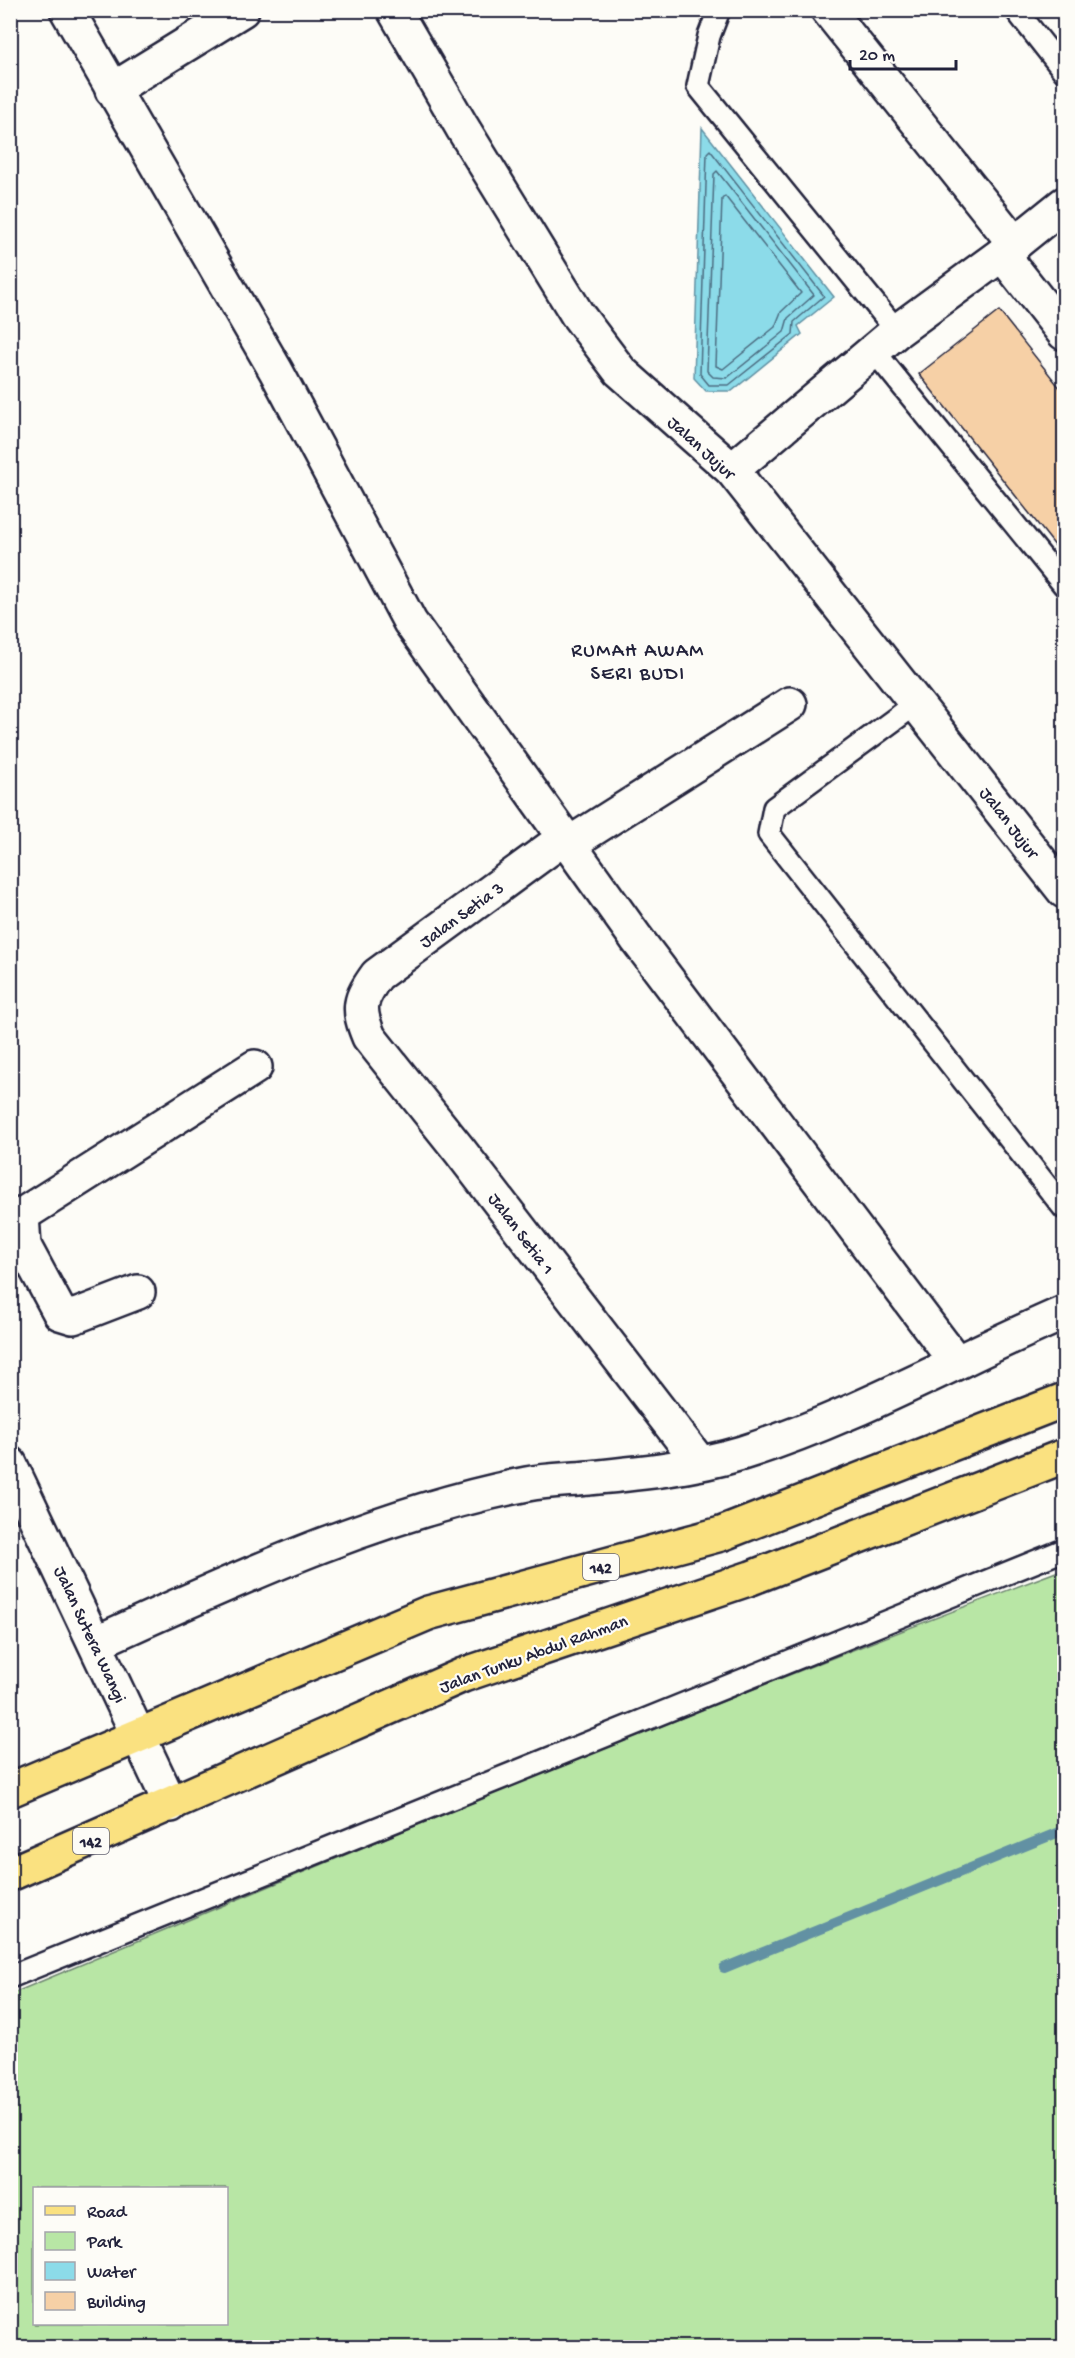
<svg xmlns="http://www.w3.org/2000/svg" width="1075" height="2358" font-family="'Gochi Hand',sans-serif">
<rect width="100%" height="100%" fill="#fdfcf7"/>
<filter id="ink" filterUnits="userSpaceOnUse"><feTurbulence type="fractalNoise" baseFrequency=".0167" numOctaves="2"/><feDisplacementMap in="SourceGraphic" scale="12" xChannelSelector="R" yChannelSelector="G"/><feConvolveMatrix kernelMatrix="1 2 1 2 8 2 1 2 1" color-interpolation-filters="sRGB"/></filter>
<g filter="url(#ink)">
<path fill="#b8e6a5" stroke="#6d8470" stroke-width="1.5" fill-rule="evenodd" d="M1064,1569v778h-1053v-353c349,-146 699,-292 1053,-425zM34,2188h192v136h-192z"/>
<polygon fill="#8cdbe9" stroke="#6291a3" stroke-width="1.5" points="702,128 834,297 798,326 802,334 732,391 706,391 694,378"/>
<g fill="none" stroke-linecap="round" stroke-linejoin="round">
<g stroke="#4c6c81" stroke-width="1.5">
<polygon points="710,150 824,296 794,322 793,334 729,385 709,385 700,374 707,153"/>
<polygon points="717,171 814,295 788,318 784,332 727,378 713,377 707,371 714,174"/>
<polygon points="725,196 801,293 781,312 775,327 723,369 716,366 722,199"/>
</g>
<polyline stroke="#6291a3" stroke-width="10" points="724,1968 1064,1830"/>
</g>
<polygon fill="#f6d0a6" stroke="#22223b" stroke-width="1.5" points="999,311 1064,393 1064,557 919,374"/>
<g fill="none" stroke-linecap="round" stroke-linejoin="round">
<defs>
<g id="lane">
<polyline points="719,10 709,36 698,86 897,331"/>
<polyline points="1016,10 1064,71"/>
<polyline points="874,351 1064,585"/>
<polyline points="917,703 774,808 769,834 1064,1208"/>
<polyline points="10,1977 1064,1550"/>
</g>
<g id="street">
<polyline points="67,10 276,371 410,622 636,938 956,1362"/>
<polyline points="394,10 462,127 577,314 620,371 732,470 1064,891"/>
<polyline points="828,10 1015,244"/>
<polyline points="112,90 242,10"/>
<polyline points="1002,254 1064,333"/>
<polyline points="732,470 897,331 1002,254 1064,204"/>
<path d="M564,838l-187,137c-18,25 -20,33 -8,62l91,114 240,312"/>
<polyline points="569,844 790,704"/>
<polyline points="24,1246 60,1313 73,1317 138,1292"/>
<polyline points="10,1254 24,1246 22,1215 255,1067"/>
<polyline points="10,1464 171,1805"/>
<path d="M95,1643c140,-63 280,-129 432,-159 20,-4 41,-4 62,-6 51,-5 103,-10 153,-25 112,-35 215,-94 322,-140"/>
</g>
<g id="primary">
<polyline points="10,1790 428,1613 721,1534 1064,1400"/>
<polyline points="10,1874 463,1675 751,1578 1064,1456"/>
</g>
</defs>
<use href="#lane" stroke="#22223b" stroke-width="26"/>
<use href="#street" stroke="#22223b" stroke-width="38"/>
<use href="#primary" stroke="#22223b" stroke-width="38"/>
<use href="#lane" stroke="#fdfcf7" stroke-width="21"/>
<use href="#street" stroke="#fdfcf7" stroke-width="33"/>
<use href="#primary" stroke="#fae180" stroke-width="33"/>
</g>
</g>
<g text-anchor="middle" stroke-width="4.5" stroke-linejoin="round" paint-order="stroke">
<g fill="#fdfcf7" stroke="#646373" stroke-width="1.5">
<rect x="583" y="1554" width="36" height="26" rx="4.5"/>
<rect x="73" y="1828" width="36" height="26" rx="4.5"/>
</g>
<g font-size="16" font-weight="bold" fill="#22223b">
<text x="601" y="1573">142</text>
<text x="91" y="1847">142</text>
</g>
<g font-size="18" fill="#22223b" stroke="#fdfcf7">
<text transform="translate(702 447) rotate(42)" y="6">Jalan Jujur</text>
<text transform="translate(1010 822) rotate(52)" y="6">Jalan Jujur</text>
<text transform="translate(461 914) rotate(-36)" y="6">Jalan Setia 3</text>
<text transform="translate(522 1233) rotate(53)" y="6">Jalan Setia 1</text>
<text transform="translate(91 1634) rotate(65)" y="6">Jalan Sutera Wangi</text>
<text transform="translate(533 1653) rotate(-20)" y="6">Jalan Tunku Abdul Rahman</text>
</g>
<g font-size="20" letter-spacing="1.5" fill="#22223b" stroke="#fdfcf7">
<text x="638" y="656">RUMAH AWAM<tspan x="638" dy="23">SERI BUDI</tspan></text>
</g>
</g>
<rect width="1075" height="2358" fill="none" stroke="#fdfcf7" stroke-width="36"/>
<rect x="18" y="18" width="1039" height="2322" fill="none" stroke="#22223b" stroke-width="2" filter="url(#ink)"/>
<rect x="33" y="2187" width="195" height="138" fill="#fdfcf7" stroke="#a5a5ac" stroke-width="1.5"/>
<rect x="45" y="2206" width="30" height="9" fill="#fae180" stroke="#a5a5ac" stroke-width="1.5"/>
<text x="87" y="2217" font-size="18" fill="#22223b">Road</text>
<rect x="45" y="2232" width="30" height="18" fill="#b8e6a5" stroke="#a5a5ac" stroke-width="1.5"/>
<text x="87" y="2247" font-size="18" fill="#22223b">Park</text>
<rect x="45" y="2262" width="30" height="18" fill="#8cdbe9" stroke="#a5a5ac" stroke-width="1.5"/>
<text x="87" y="2277" font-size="18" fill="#22223b">Water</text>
<rect x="45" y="2292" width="30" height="18" fill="#f6d0a6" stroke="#a5a5ac" stroke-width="1.5"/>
<text x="87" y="2307" font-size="18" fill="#22223b">Building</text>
<path d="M850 60v9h106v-9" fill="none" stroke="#22223b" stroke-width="3"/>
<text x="859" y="60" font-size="18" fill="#22223b" stroke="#fdfcf7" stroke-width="4.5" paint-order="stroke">20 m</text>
</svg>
